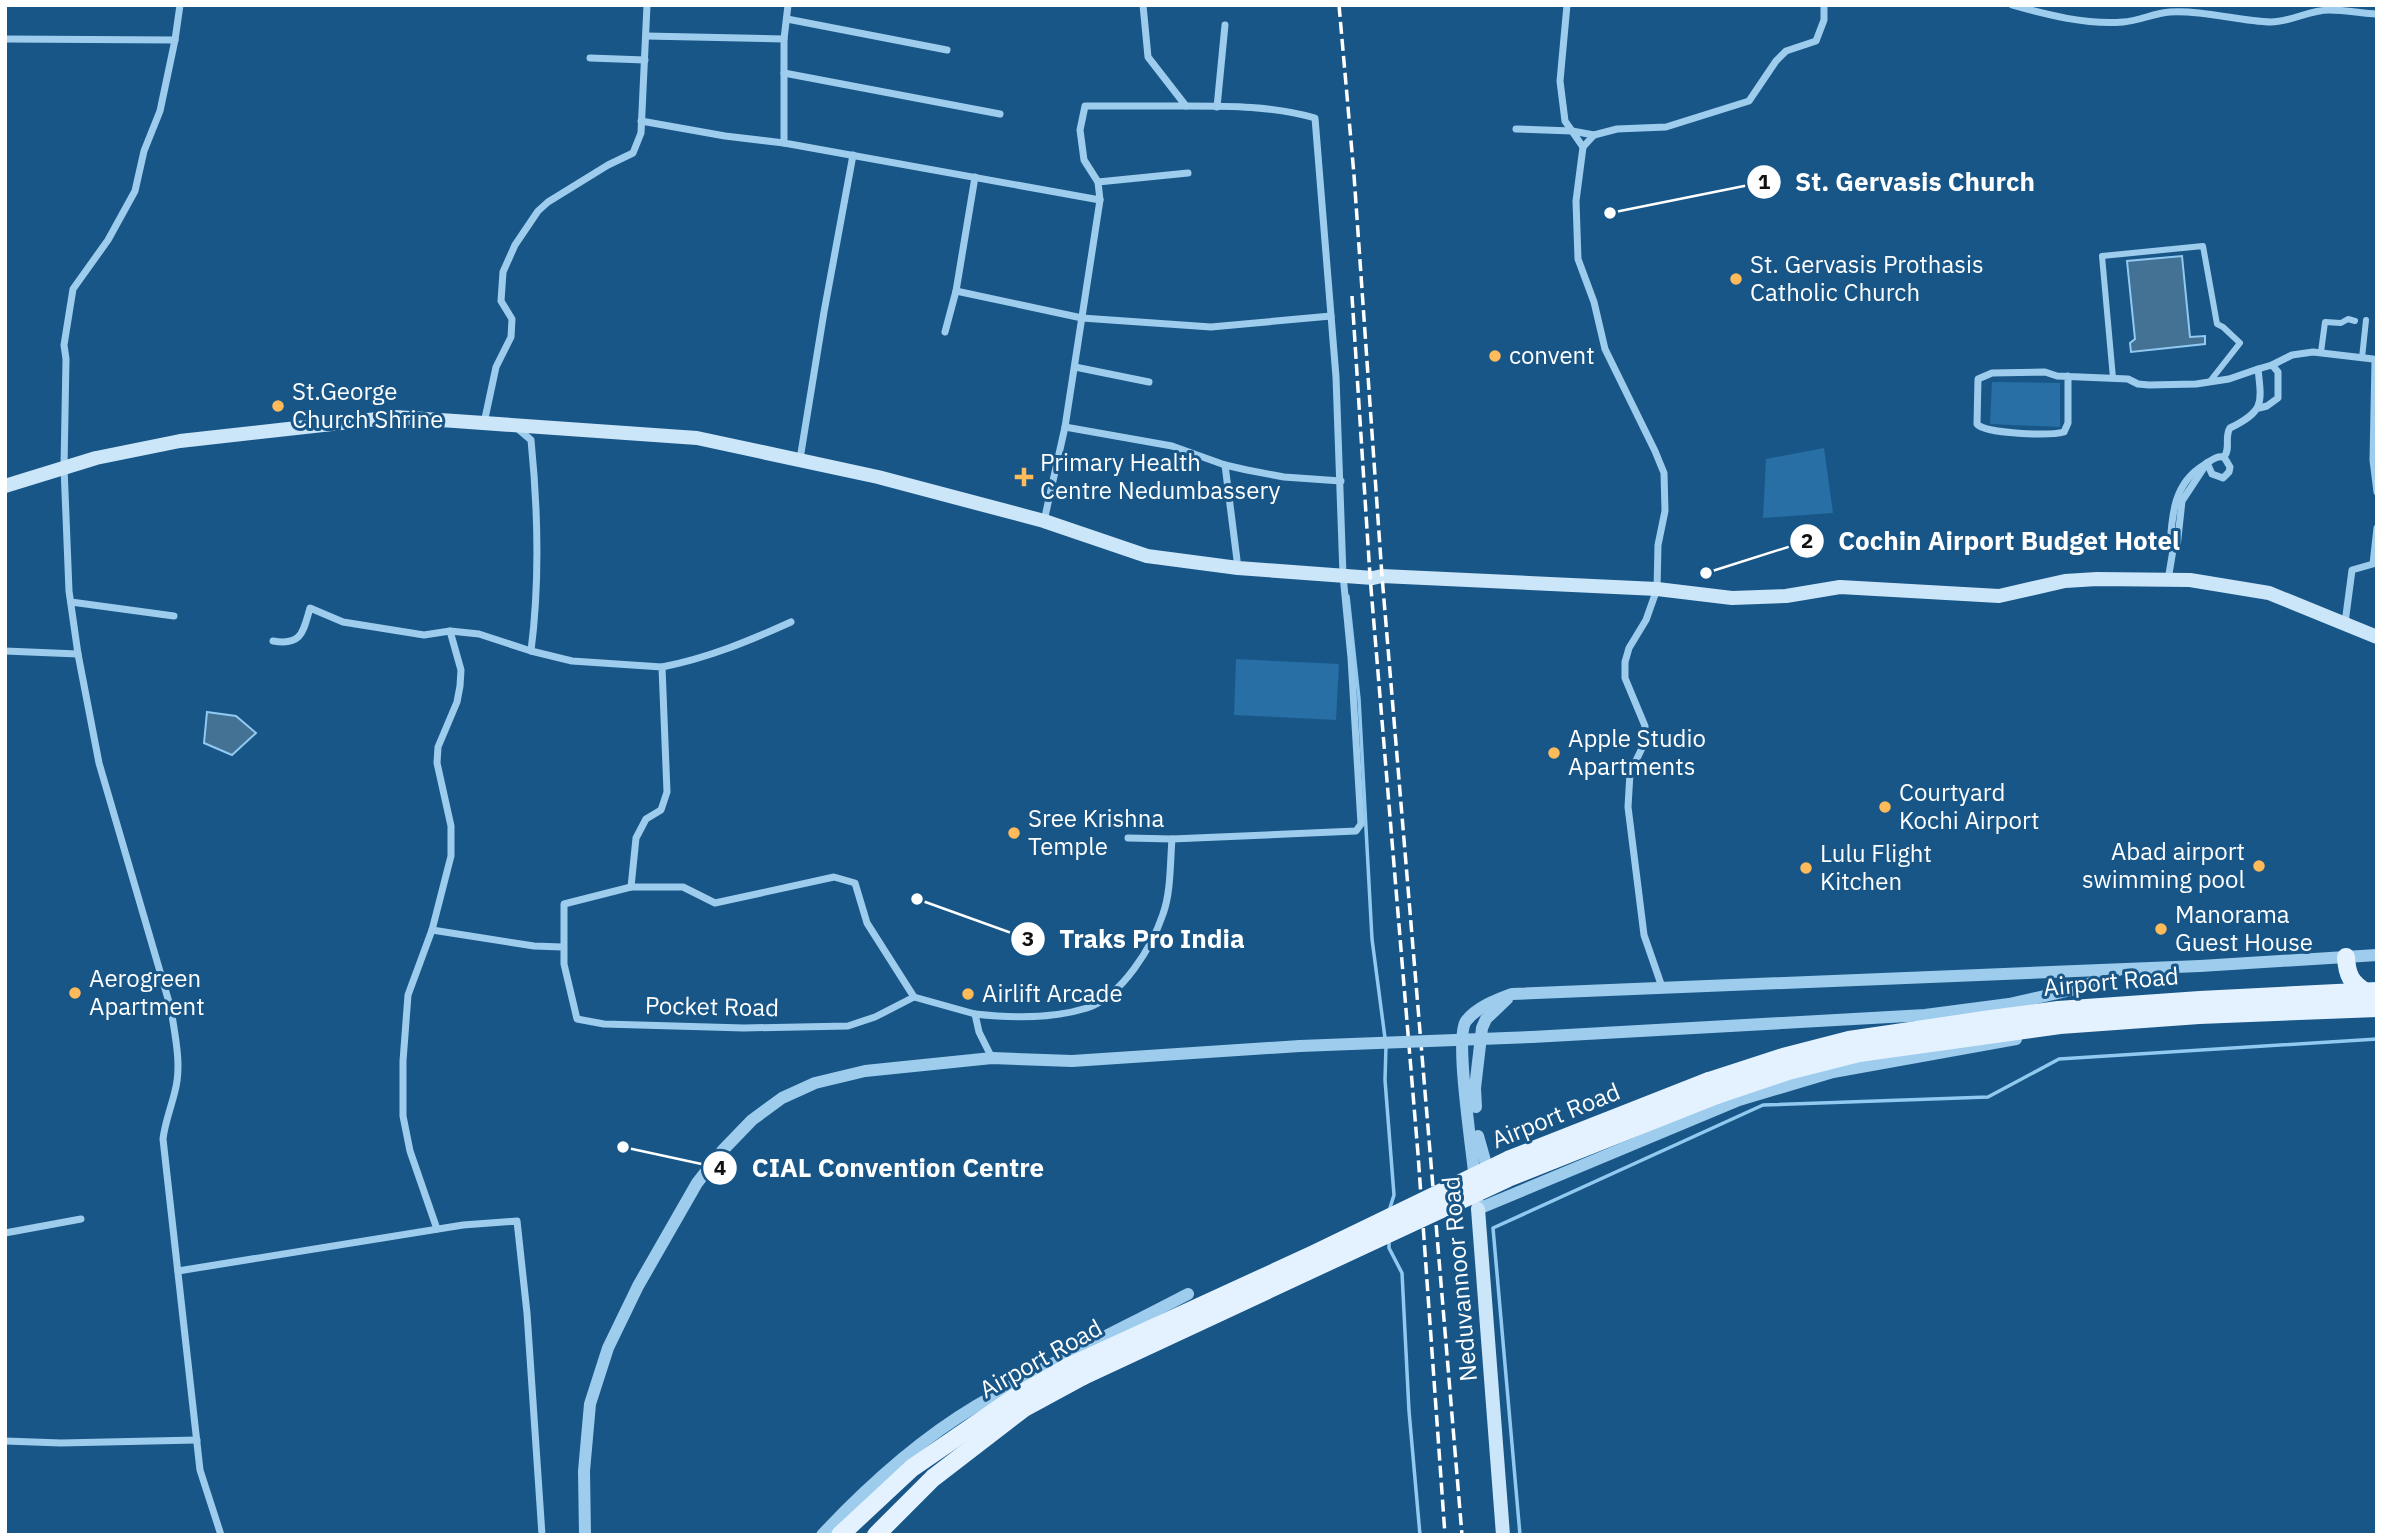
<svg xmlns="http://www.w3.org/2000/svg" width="2382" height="1540" font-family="'IBM Plex Sans',sans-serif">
<rect width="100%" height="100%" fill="#185687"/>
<g fill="#276fa4">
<polygon points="1992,382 2060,383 2060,427 1990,424"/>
<polygon points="1824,448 1833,513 1763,518 1766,459"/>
<polygon points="1236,659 1339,664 1336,720 1234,715"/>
</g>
<g fill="#447295" stroke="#91c9f0" stroke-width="2">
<polygon points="2182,256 2190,337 2205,336 2205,344 2131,352 2130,343 2135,339 2127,261"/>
<polygon points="207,712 236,716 256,733 232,755 204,743"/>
</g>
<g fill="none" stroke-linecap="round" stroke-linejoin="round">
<g stroke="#91c9f0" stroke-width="3.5">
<polyline points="1348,596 1359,699 1372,939 1385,1038"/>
<polyline points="1386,1046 1385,1080 1394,1195 1389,1211"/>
<polyline points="1389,1240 1389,1248 1402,1273 1409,1411 1420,1535"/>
<polyline points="1520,1535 1493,1228 1763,1105 1988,1097 2059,1059 2377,1039"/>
</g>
<g stroke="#9ecced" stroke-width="6">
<polyline points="2321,352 2325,322 2341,323 2348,319 2355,321"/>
<polyline points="2362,358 2366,320"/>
<polyline points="2113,378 2102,256 2203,246 2217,324 2223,327 2240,343 2211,380"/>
</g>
<g stroke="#9ecced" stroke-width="7">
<path d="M180,5l-5,35 -15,71 -16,40 -9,40 -27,49 -35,49 -9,56 2,14 -2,108 5,124 9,63 21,109 72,246c4,27 11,56 4,82 -4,17 -10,31 -12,48l37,331 21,65"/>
<polyline points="788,5 784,39 784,143 1100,200"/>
<polyline points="1567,5 1560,81 1565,121 1583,147"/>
<path d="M2012,5c35,10 75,20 111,17 16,-1 31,-9 47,-10 34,-2 68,9 101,10 20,0 38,-12 58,-12 16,0 32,3 48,4"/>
<polyline points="787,19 947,50"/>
<polyline points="646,36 784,39"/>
<polyline points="5,39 175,40"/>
<polyline points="590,58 645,60"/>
<polyline points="784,73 1000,114"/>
<polyline points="1217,107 1225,25"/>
<polyline points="641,121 725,136 784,143"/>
<polyline points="1516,129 1572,131 1594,135"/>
<polyline points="1098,182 1188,173"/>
<polyline points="956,291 1082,318 1211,327 1331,316"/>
<polyline points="945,332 956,291 975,177"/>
<polyline points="2272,365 2292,355 2313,352 2373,359 2375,361 2373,460 2377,492"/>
<polyline points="1075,367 1149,382"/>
<polyline points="2258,369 2272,365 2278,372 2278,398 2267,406 2259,408"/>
<path d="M2068,376v47l-4,9c-14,4 -79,2 -87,-8l1,-45 14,-6 53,-1 12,4 71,3 10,5 11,1 47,-1 33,-5 29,-10c4,35 6,42 -28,59 -6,9 1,21 -6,29 -9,-1 -12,3 -20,8 -30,18 -32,49 -34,80l3,5 -5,30"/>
<polyline points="484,423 496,367 511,337 512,319 501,301 503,272 515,245 538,211 548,202 608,165 633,153 641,133 647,5"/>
<polyline points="1065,427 1172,446 1225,465 1247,470 1284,477 1341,481"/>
<path d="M517,428l14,12c7,70 9,141 0,211l41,10 90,6 5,125 -6,18 -15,9 -10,19 -5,49h52l32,16 119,-26 21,6 12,40 47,74 61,17 4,18 13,26"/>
<polyline points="800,459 824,312 853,155"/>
<polyline points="2207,463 2212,474 2223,478 2229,472 2230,467 2224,457"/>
<polyline points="1225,465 1238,568"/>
<polyline points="1044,521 1065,427 1100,200 1098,182 1084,160 1080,130 1085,106 1186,106 1148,57 1143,5"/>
<polyline points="2173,550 2177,547 2182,501 2207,463"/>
<polyline points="71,602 174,616"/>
<polyline points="2345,623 2352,570 2373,564 2377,528"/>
<path d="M273,641c29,5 30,-9 37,-33l33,14 81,13 26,-4 29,3 52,17"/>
<polyline points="5,651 78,654"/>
<path d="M662,667c46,-9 87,-26 129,-45"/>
<path d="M1128,838l44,1 184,-8 5,-7 -10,-166 -8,-83 -7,-198 -21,-259c-42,-12 -85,-12 -129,-12"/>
<polyline points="631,887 564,904 564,964 577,1019 604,1024 744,1028 848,1026 875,1017 914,997"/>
<polyline points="432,930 534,946 562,947"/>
<polyline points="1662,987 1644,935 1628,807 1630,773 1644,744 1645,726 1625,678 1625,662 1629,648 1646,620 1657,589 1658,545 1665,511 1664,473 1655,451 1605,349 1594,302 1578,259 1576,201 1583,147 1594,135 1617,129 1666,127 1749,101 1776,61 1786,51 1816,41 1824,20 1824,5"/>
<path d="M975,1014c36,4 77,5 112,-6 35,-12 65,-61 76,-94 8,-22 7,-51 9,-75"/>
<polyline points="437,1229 410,1151 403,1116 403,1061 408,995 432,930 451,856 451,826 437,763 438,747 457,702 460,686 461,670 450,631"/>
<polyline points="5,1233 81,1219"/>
<polyline points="178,1271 463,1225 517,1221 527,1313 542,1535"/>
<polyline points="5,1441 61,1443 197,1440"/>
</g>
<g stroke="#9ecced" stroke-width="12">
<polyline points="1532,1037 1925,1015 2009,1004 2067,991 2083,987 2118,970"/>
<polyline points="1476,1107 1475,1088 1482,1028 1486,1019 1507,999"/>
<polyline points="1478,1136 1489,1175"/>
<path d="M1475,1181c-2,-26 -21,-144 -9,-160 11,-14 30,-21 46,-27l688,-28 177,-11"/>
<polyline points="1477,1199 1478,1209 1739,1100 1833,1072 2016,1039"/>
<polyline points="585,1535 584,1471 590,1404 608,1348 638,1286 697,1183 723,1150 752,1120 782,1098 815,1083 865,1071 992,1058 1072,1061 1300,1046"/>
<path d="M822,1535c46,-49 97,-95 154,-129 68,-40 143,-76 212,-112"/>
</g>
<g stroke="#cbe5f9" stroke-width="14">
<polyline points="5,486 96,458 180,441 395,417 455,421 697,438 878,477 1044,521 1147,556 1238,568 1373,578 1382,576 1657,589 1732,598 1786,596 1840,587 1999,596 2065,581 2097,579 2190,580 2269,593 2377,637"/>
<polyline points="1478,1209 1503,1535"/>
</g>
<g stroke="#e4f2ff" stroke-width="18">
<path d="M2346,957c1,18 5,26 20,35"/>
<polyline points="1709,1081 1783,1057 1849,1040 1991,1019 2058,1010 2200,1000 2377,991"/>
<polyline points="1717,1095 1788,1071 1859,1053 2060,1025 2199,1015 2377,1008"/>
<polyline points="840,1535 912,1468 1017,1396 1068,1367"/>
<polyline points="876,1535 933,1478 1024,1408 1083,1376"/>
</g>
<g stroke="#fff" stroke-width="3.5" stroke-dasharray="12 5" stroke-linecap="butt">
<polyline points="1339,5 1354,175 1382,576 1462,1535"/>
<polyline points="1352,296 1370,576 1418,1154 1445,1535"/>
</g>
<polyline stroke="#9ecced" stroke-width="12" points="1300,1046 1532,1037"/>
<g stroke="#e4f2ff" stroke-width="18">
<polyline points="1068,1367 1314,1254 1508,1160 1709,1081"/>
<polyline points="1083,1376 1508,1178 1717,1095"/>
</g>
</g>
<g fill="#ffba5a" stroke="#185687" stroke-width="2.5">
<circle cx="1736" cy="279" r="7"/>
<circle cx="1495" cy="356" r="7"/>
<circle cx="278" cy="406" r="7"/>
<path d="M1020.5 466.5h7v7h7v7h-7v7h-7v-7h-7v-7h7z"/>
<circle cx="1554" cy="753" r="7"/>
<circle cx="1885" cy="807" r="7"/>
<circle cx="1014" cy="833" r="7"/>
<circle cx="2259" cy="866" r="7"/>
<circle cx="1806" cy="868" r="7"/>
<circle cx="2161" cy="929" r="7"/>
<circle cx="75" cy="993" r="7"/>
<circle cx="968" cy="994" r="7"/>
</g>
<g text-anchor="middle" stroke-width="6" stroke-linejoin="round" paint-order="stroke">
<g font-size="24" fill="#fff" stroke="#185687" text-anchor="start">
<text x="1750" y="273">St. Gervasis Prothasis<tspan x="1750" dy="28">Catholic Church</tspan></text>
<text x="1509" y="364">convent</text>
<text x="292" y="400">St.George<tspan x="292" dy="28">Church Shrine</tspan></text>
<text x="1040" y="471">Primary Health<tspan x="1040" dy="28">Centre Nedumbassery</tspan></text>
<text x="1568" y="747">Apple Studio<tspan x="1568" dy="28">Apartments</tspan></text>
<text x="1899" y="801">Courtyard<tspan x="1899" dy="28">Kochi Airport</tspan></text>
<text x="1028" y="827">Sree Krishna<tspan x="1028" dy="28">Temple</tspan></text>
<text x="2245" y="860" text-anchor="end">Abad airport<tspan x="2245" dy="28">swimming pool</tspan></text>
<text x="1820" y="862">Lulu Flight<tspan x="1820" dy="28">Kitchen</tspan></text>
<text x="2175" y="923">Manorama<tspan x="2175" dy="28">Guest House</tspan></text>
<text x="89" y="987">Aerogreen<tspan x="89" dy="28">Apartment</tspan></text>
<text x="982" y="1002">Airlift Arcade</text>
</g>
<g font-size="24" fill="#fff" stroke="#185687">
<text transform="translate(2111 982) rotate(-5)" y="8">Airport Road</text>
<text transform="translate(712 1007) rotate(1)" y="8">Pocket Road</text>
<text transform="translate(1556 1116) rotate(-22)" y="8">Airport Road</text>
<text transform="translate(1460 1279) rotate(-95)" y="8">Neduvannoor Road</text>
<text transform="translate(1041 1359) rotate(-29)" y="8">Airport Road</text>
</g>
</g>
<path fill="none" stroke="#fff" stroke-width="2.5" d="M1610 213L1764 182M1706 573L1807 541M917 899L1028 939M623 1147L720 1168"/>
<g fill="#fff" stroke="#185687" stroke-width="2.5">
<circle cx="1610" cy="213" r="7"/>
<circle cx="1706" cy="573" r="7"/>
<circle cx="917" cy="899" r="7"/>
<circle cx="623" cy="1147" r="7"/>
<circle cx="1764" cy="182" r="18"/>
<circle cx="1807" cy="541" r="18"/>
<circle cx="1028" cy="939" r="18"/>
<circle cx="720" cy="1168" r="18"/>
</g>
<g font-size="21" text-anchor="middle" font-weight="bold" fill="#111">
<text x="1764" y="189">1</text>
<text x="1807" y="548">2</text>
<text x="1028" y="946">3</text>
<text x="720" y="1175">4</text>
</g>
<g font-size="26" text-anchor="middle" font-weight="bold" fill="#fff" stroke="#185687" stroke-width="6" stroke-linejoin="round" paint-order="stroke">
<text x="1915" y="191">St. Gervasis Church</text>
<text x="2009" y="550">Cochin Airport Budget Hotel</text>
<text x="1152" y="948">Traks Pro India</text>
<text x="898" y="1177">CIAL Convention Centre</text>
</g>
<rect width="2382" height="1540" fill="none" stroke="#ffffff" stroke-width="14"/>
</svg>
